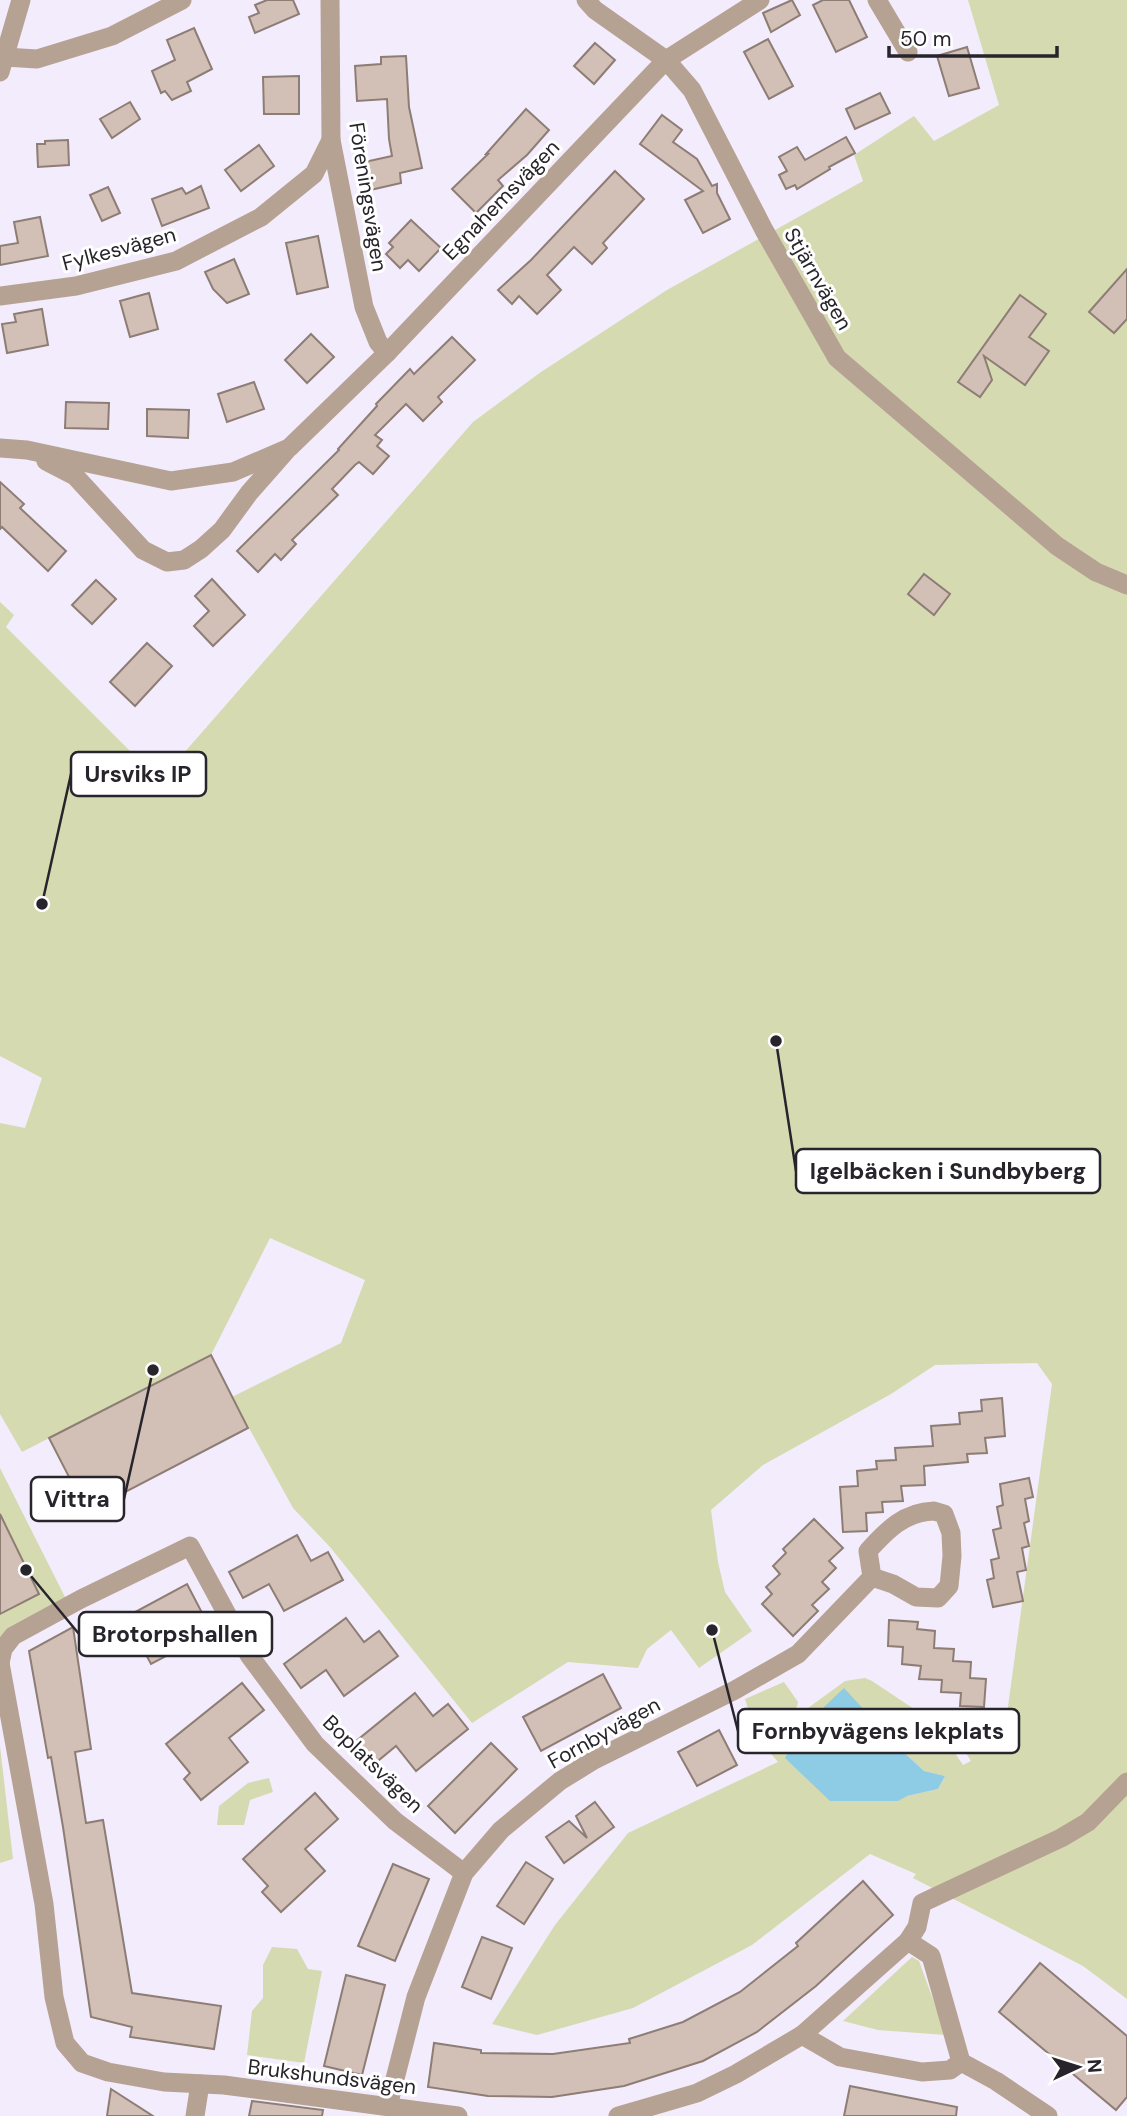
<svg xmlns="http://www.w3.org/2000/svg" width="1127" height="2116" font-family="'DM Sans',sans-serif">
<rect width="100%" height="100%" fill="#f2ecfd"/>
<g fill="#d5dab0" fill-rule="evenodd">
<path d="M968,0h159v1999l-44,-33 -170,-88 3,-4 -46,-20 -118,91 -119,63 -96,27 -45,-11 63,-99 73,-92 150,-71 -12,-14 1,-10 78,-57 20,-3 7,3 63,42 28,42 8,-4 -26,-41 62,-6 45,-330 -15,-21 -102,2 -44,29 -128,71 -52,45 7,52 7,30 27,39 -53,37 -28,-38 -24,19 -9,19 -70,-6 -96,61 -142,-176 -37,-39 -61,-111 109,-54 24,-63 -95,-42 -59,117 -189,97 -22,-38v-291l25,5 17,-50 -42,-22v-454l14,13 -8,12 161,161 8,-7 1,-19 297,-340 68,-50 126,-82 196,-109 -9,-26 60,-39 20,25 65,-36zM899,1748l25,23 21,5 -7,13 -31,7z"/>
<polygon points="0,1468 66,1599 0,1639"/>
<polygon points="784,1682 798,1702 797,1707 761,1732 755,1731 745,1699"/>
<polygon points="0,1746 13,1859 0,1863"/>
<polygon points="269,1778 273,1792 250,1800 244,1825 217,1825 219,1806 248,1783"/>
<polygon points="272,1947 297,1949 308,1969 322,1971 304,2063 247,2055 252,2011 263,1998 263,1965"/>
<polygon points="912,1957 919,1961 946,2035 878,2030 843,2021"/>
</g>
<polygon fill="#8ecbe4" points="844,1688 899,1748 924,1771 945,1776 938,1789 907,1796 898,1801 830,1801 785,1758 799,1731"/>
<g fill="#d2c0b7" stroke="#8d7d74" stroke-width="2">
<polygon points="267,0 293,0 299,14 255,33 249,17 259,13 255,5"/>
<polygon points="792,0 800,15 771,32 763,13"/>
<polygon points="823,0 849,0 867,37 836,52 813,5"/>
<polygon points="194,28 212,69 187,82 191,91 172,100 165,91 161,93 152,71 175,60 167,40"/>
<polygon points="768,39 793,86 769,99 744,52"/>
<polygon points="595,43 615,60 594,84 574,66"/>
<polygon points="967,47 979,88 949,96 937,56"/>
<polygon points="406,56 409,107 422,168 400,173 401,183 366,191 360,163 392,156 389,139 387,99 357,101 355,66 381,64 381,57"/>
<polygon points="299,76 299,114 264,114 263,77"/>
<polygon points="880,93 890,113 855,129 846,109"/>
<polygon points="130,102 140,119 112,138 100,119"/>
<polygon points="526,109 549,130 527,155 498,180 503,186 476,213 452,189 488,154 486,154"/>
<polygon points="662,115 682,130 673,142 697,159 712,186 717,184 717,193 730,219 703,233 685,200 703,191 640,144"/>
<polygon points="846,137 855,153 829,167 830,169 797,189 795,185 786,189 779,175 787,171 779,157 797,147 805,160"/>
<polygon points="68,140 69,165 38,167 37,144 45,144 45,141"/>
<polygon points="259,145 274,166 241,191 225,170"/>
<polygon points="615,171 644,199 603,243 607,248 592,264 574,247 547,275 561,290 537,314 519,296 512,304 498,290 531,260"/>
<polygon points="201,186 209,208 162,226 152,199 182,188 186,194"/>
<polygon points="108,187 120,213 102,221 90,195"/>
<polygon points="40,217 48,256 0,265 0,246 18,243 14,222"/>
<polygon points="411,220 441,248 419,271 408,260 400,268 386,254 393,247 389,243"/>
<polygon points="318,236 328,287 297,294 286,243"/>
<polygon points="234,259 249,294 227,303 213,289 205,272"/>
<polygon points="1127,269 1127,319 1114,333 1089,312"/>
<polygon points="149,293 158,329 130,337 120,301"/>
<polygon points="1020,295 1046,314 1029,337 1049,351 1025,385 984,356 992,380 980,397 958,382"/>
<polygon points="42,309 48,345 7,353 2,324 16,322 14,314"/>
<polygon points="311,334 334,357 307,383 285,360"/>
<polygon points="452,337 475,360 438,397 442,402 423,421 406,404 375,435 382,440 377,446 389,456 373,474 359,462 355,465 332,489 338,495 292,540 296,544 281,560 275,554 258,572 237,551 339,450 338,449 377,406 376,404 410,369 414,374"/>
<polygon points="254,382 264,409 227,422 218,394"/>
<polygon points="66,402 109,403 108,429 65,428"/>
<polygon points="147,409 189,410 188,438 147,436"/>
<polygon points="0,482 24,504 20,508 66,551 48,571 2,527 0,529"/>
<polygon points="924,574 950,594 934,615 908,594"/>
<polygon points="212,579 245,615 213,646 194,626 209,611 195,596"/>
<polygon points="96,580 116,599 92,624 72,605"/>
<polygon points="147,643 172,666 135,706 110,682"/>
<polygon points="211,1355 248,1428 87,1512 49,1438"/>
<polygon points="1002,1398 1005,1436 985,1438 987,1453 967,1454 968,1462 924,1466 925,1485 901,1486 903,1501 882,1502 883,1512 866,1513 867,1531 843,1532 840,1487 858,1486 857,1471 877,1469 876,1461 896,1460 895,1448 933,1446 931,1426 960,1424 959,1413 982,1411 981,1400"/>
<polygon points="1029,1478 1033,1497 1025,1499 1029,1521 1024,1523 1029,1546 1022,1548 1026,1570 1017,1572 1023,1601 993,1607 987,1580 994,1578 991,1560 999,1558 993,1530 1001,1528 997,1507 1003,1505 1000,1484"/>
<polygon points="0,1514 39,1594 0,1614"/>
<polygon points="814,1519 843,1548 829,1561 836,1568 822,1582 829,1589 812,1605 818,1611 793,1636 762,1604 772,1594 766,1587 780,1574 773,1566 786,1553 783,1549"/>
<polygon points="297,1535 311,1561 328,1552 343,1580 284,1611 269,1584 243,1598 229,1572"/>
<polygon points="187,1584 212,1632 151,1664 126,1617"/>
<polygon points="346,1618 364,1642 379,1631 398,1656 344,1696 326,1670 301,1688 284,1664"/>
<polygon points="889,1620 918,1622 917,1629 935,1631 934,1648 954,1649 953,1661 971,1662 970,1678 986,1679 984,1707 960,1706 961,1693 941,1692 942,1680 919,1679 921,1666 902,1664 903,1647 888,1646"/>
<polygon points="73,1627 91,1749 75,1752 86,1823 103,1820 132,1993 221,2006 214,2049 130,2037 132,2027 91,2017 63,1827 51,1757 48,1758 29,1651"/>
<polygon points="603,1674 621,1708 541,1751 523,1717"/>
<polygon points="242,1683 264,1710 229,1738 248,1762 201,1800 184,1779 190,1773 166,1744"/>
<polygon points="415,1693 433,1716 448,1704 468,1729 416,1771 396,1746 373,1765 355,1742"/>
<polygon points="719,1730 737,1765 697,1786 678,1752"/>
<polygon points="491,1743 517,1769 455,1833 428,1806"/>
<polygon points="315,1793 338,1819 305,1849 325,1871 281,1912 262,1892 268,1886 243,1859"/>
<polygon points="595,1802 614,1827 564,1863 546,1837 569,1821 587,1838 576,1816"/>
<polygon points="526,1862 553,1879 524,1924 497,1906"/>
<polygon points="393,1864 429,1879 395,1961 358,1946"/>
<polygon points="863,1881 893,1915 816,1986 757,2032 703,2061 624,2086 552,2097 488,2096 428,2087 434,2043 481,2050 481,2053 553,2054 630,2043 629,2039 683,2022 740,1992 798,1946 796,1943"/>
<polygon points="482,1937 512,1948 491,1999 462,1987"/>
<polygon points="1040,1963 1127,2036 1127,2097 1116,2110 999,2012"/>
<polygon points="346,1975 385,1985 362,2075 324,2066"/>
<polygon points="850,2086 957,2107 956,2116 844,2116"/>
<polygon points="111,2089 153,2116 107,2116"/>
<polygon points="252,2101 323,2110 322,2116 249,2116"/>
</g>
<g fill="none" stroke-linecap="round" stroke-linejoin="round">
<g stroke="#b6a293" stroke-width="19">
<polyline points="330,0 331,140 364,307 378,342 387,353"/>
<polyline points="586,0 595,10 666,60 692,90 764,230 837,358 1057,546 1096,572 1127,585"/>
<polyline points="877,0 908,52"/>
<polyline points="5,57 37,59 112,36 182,0"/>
<polyline points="0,72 21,0"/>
<polyline points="0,296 76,286 176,261 261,217 314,174 331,140"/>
<polyline points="0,448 27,450 171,481 233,472 289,448 387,353 666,60 760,0"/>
<polyline points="46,461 75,476 143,550 167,562 184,560 201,549 222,530 249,493 286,451"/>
<path d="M934,1511l10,3 7,19 1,23 -3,30 -11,12 -22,-1 -23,-13 -21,-7 -4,-26c19,-21 36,-39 66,-40z"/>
<polyline points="0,1663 44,1904 54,1997 65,2043 82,2063 108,2072 164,2082 224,2085 458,2116"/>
<polyline points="0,1663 3,1649 13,1636 81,1599 190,1546 249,1655 315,1744 395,1821 464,1873"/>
<polyline points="908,1941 931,1956 961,2062 996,2081 1048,2116"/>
<polyline points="802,2035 840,2057 922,2072 950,2070 961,2062"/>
<polyline points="388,2106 416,1997 464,1873 501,1830 560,1781 594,1760 735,1690 798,1654 872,1577"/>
<polyline points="195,2116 200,2084"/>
<polyline points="618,2116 697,2093 736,2074 802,2035 908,1941 917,1927 922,1903 1061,1838 1088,1822 1127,1782"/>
</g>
</g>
<g text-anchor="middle" stroke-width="6" stroke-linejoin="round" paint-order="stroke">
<g font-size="21" fill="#27252b" stroke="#fff">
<text transform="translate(368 197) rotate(81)" y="7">Föreningsvägen</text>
<text transform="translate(501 200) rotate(-46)" y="7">Egnahemsvägen</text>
<text transform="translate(119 249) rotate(-15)" y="7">Fylkesvägen</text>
<text transform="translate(818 279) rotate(60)" y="7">Stjärnvägen</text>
<text transform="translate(604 1733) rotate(-29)" y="7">Fornbyvägen</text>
<text transform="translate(373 1764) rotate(44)" y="7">Boplatsvägen</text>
<text transform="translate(332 2077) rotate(7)" y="7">Brukshundsvägen</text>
</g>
</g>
<path fill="none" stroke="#27252b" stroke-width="2.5" d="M42 904L71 774M776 1041L796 1171M153 1370L124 1499M26 1570L79 1634M712 1630L738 1731"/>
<g fill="#27252b" stroke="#fff" stroke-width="2.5">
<circle cx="42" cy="904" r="7"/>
<circle cx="776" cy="1041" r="7"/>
<circle cx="153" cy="1370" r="7"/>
<circle cx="26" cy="1570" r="7"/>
<circle cx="712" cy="1630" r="7"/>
</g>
<g fill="#fff" stroke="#27252b" stroke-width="2.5">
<rect x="71" y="752" width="135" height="44" rx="7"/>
<rect x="796" y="1149" width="304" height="44" rx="7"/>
<rect x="31" y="1477" width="93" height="44" rx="7"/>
<rect x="79" y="1612" width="193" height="44" rx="7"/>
<rect x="738" y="1709" width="281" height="44" rx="7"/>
</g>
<g font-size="23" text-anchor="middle" font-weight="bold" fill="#27252b">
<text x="138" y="782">Ursviks IP</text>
<text x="948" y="1179">Igelbäcken i Sundbyberg</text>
<text x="77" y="1507">Vittra</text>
<text x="175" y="1642">Brotorpshallen</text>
<text x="878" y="1739">Fornbyvägens lekplats</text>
</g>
<g transform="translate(1078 2067) rotate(86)" stroke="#ffffff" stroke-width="5" paint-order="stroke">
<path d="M0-5L12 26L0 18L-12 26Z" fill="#27252b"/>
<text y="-10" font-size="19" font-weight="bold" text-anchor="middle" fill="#27252b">N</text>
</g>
<path d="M889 46v10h168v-10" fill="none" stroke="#27252b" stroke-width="3.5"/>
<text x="900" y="46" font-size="21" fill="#27252b" stroke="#ffffff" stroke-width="5" paint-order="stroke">50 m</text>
</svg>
